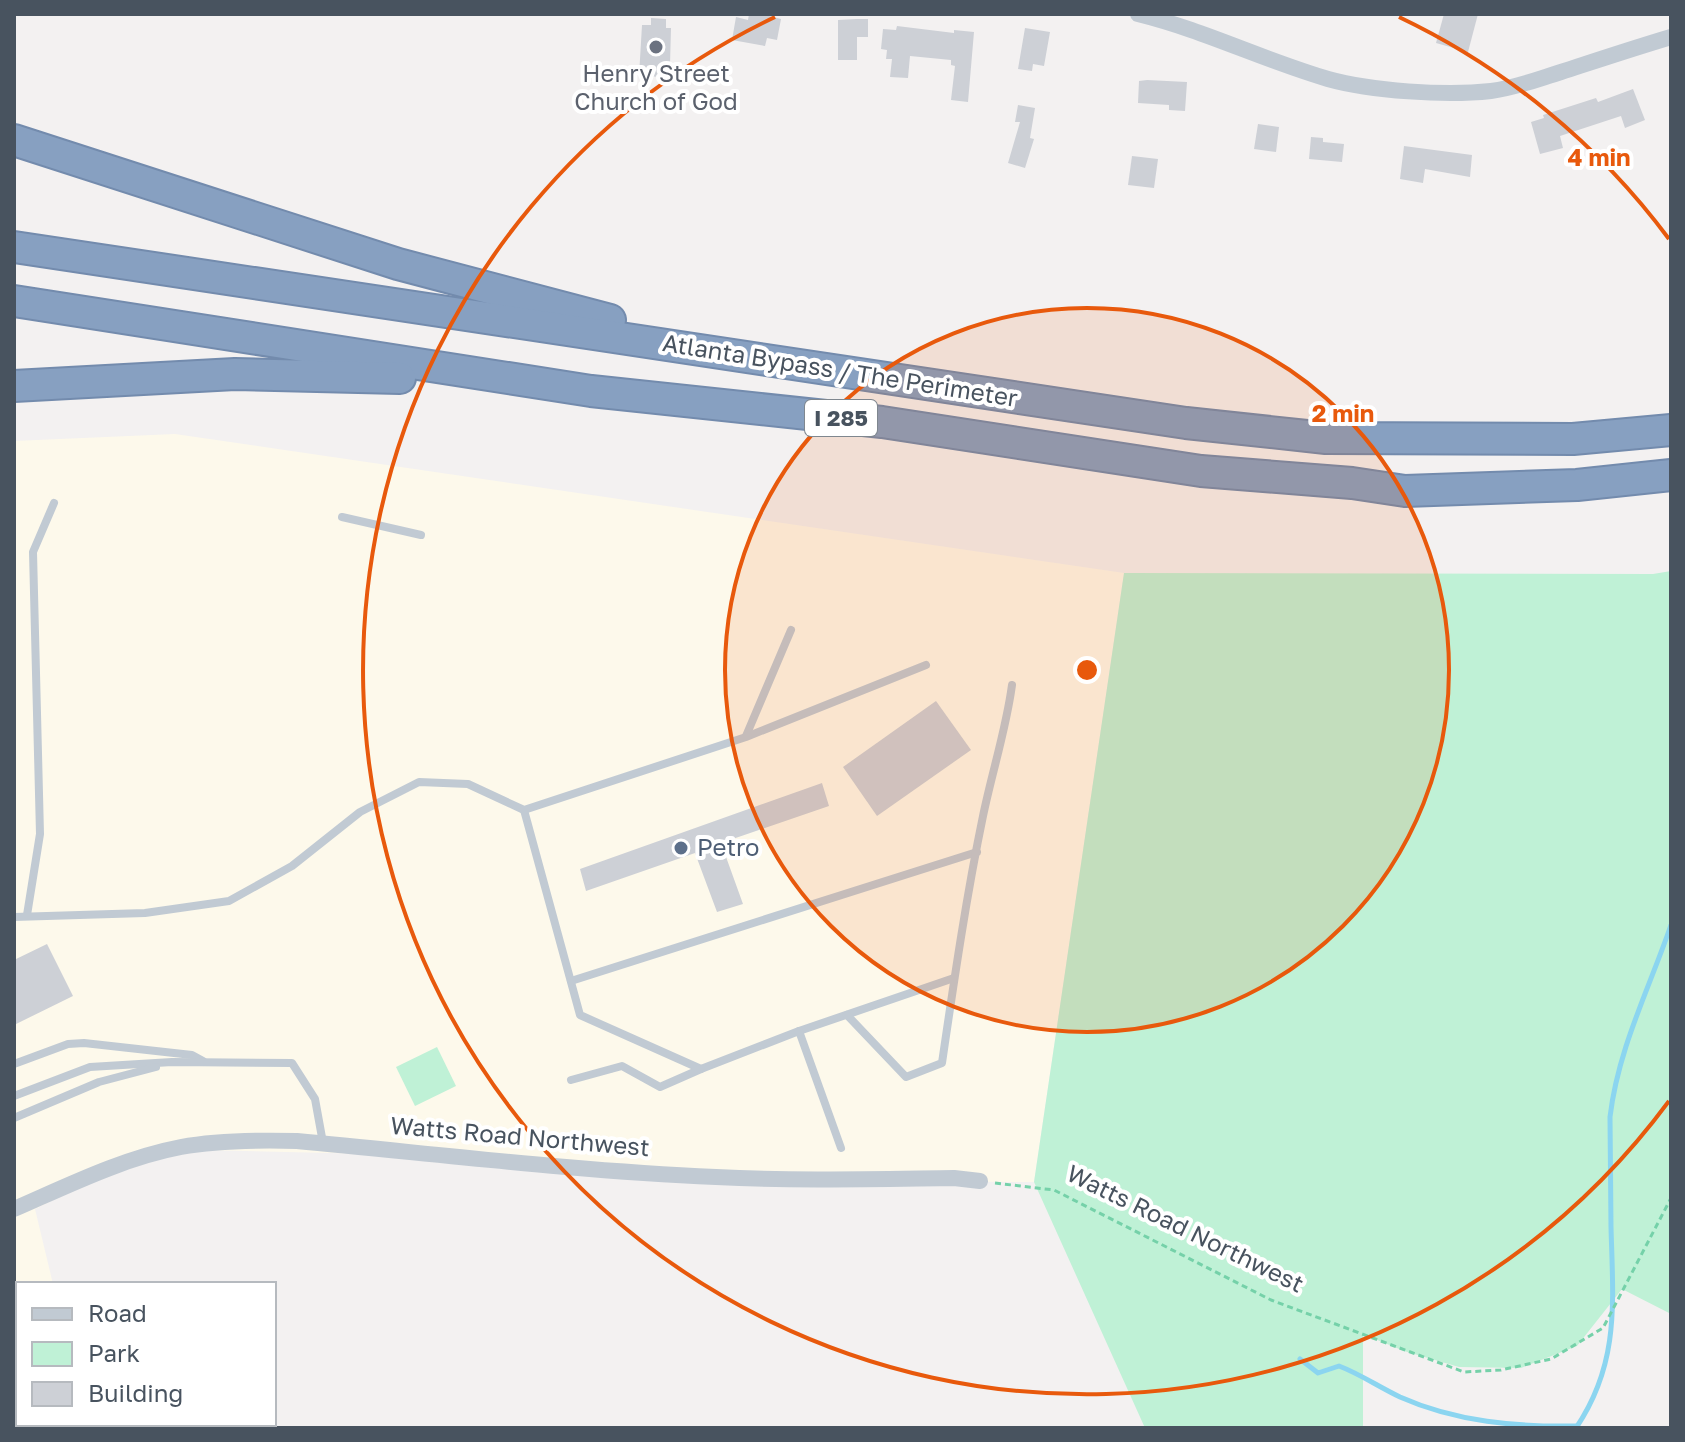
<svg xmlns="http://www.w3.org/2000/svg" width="1685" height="1442" font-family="'Golos Text',sans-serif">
<rect width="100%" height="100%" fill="#f3f1f1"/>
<polygon fill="#fdf9eb" points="175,434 1124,573 1034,1182 692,1180 416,1155 157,1149 35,1209 53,1284 18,1284 18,1424 40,1424 38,1428 14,1428 14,441"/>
<g fill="#bff1d6">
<polygon points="1671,571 1671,1314 1622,1289 1577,1346 1521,1368 1459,1367 1404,1351 1363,1334 1363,1428 1145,1428 1034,1182 1124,573 1653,574"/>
<polygon points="437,1047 456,1086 415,1106 396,1067"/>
</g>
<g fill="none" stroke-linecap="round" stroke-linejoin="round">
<g stroke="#8bd5f0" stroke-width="5">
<path d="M1300,1359l18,14 21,-7c21,8 40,21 61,31 56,25 117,30 177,29"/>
<path d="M1576,1428c44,-65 37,-126 35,-201 0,-36 -1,-73 -1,-110 8,-68 39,-128 61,-192"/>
</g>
</g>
<g fill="#cdd0d6">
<polygon points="749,14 770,14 769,16 781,19 777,40 767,38 765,46 732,40 736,17 748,20"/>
<polygon points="1444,14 1478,14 1468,52 1436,43"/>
<polygon points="651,18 666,19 666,28 671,28 670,65 666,65 666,77 639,76 642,25 651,25"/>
<polygon points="857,19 868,19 868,37 857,37 857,60 838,60 838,20"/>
<polygon points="897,26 954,33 954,30 974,32 968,102 951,100 955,66 951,65 951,60 910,56 908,78 890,77 892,59 886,59 887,50 881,49 883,29 896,30"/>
<polygon points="1025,28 1050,32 1044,66 1033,64 1032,71 1018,69"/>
<polygon points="1147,80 1187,82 1185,111 1169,110 1169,105 1138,103 1139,81"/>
<polygon points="1633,89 1645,120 1625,128 1621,116 1560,136 1563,148 1540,154 1531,122 1544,118 1543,115 1596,98 1598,102"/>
<polygon points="1018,105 1035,108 1030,138 1034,139 1025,168 1008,163 1020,122 1015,122"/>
<polygon points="1258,124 1279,127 1276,152 1254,149"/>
<polygon points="1311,137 1323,138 1323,142 1344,144 1342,162 1309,159"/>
<polygon points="1404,146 1472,155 1470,177 1425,169 1423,183 1400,179"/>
<polygon points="1132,156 1158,159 1154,188 1128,185"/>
<polygon points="936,701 971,750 877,816 843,767"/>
<polygon points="822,783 829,806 721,843 743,904 717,912 695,853 586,891 580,869"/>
<polygon points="47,944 73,996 14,1025 14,960"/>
</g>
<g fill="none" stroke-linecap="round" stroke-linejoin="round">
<defs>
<g id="motorway">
<polyline points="14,140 398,264 610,320"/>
<polyline points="14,247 1186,423 1326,438 1573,439 1671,430"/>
<polyline points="14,301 591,391 882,422 1201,471 1352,483 1405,491 1577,485 1671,475"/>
<polyline points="14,386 235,374 400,378"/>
</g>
</defs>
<use href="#motorway" stroke="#738bad" stroke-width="34"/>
<polyline stroke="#75d1a9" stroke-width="3" stroke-dasharray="6 4" stroke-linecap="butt" points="995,1183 1054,1190 1271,1300 1464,1372 1501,1370 1551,1359 1603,1328 1671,1198"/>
<g stroke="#c1cad3" stroke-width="8">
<polyline points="342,517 421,535"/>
<polyline points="746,736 791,630"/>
<polyline points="524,810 580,1015 701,1069 799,1031 954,978"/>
<polyline points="27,915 40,834 33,552 54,503"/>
<polyline points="14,917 145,913 229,901 292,866 360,812 419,782 468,784 524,810 746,737 926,665"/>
<polyline points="571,981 977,852"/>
<path d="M847,1015l59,62 36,-14c12,-82 24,-165 41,-247 9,-44 23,-86 29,-131"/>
<polyline points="799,1031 841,1148"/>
<polyline points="14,1064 68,1044 84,1043 192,1055 203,1061"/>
<polyline points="571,1080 622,1066 660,1087 701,1069"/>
<polyline points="14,1096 90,1067 172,1062 292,1063 315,1099 323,1143"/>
<polyline points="14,1118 99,1082 156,1067"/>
</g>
<g stroke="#c1cad3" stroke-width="16">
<path d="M1138,14c65,16 125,46 190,65 43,12 117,17 163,12 24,-3 47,-12 70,-19 37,-12 73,-24 110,-35"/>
<path d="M14,1209c53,-23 109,-51 167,-62 38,-7 78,-7 116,-6 140,13 279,30 419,36 79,4 158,2 238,1l26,3"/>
</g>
<use href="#motorway" stroke="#87a0c1" stroke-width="30"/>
</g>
<circle cx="1087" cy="670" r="362" fill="#e8590c" fill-opacity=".12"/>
<g fill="none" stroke="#e8590c" stroke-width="4">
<circle cx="1087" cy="670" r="362"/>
<path d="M1669 1101A724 724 0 1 1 775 17M1399 17A724 724 0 0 1 1669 239"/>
</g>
<circle fill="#6b7280" stroke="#fff" stroke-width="3" cx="656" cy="47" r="8"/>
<circle fill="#5c6f8a" stroke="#fff" stroke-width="3" cx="681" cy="848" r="8"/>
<g text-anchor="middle" stroke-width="8" stroke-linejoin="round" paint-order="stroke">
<rect fill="#fff" stroke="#7f878f" stroke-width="2" x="805" y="400" width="72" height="36" rx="6"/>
<g font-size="22" font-weight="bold" fill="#48535f">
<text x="841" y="426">I 285</text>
</g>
<g font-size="24" fill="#5b616d" stroke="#fff">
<text x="656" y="82">Henry Street<tspan x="656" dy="28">Church of God</tspan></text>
</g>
<g font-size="24" fill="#48535f" stroke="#fff">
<text transform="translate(840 371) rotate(9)" y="8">Atlanta Bypass / The Perimeter</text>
<text transform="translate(520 1137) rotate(5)" y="8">Watts Road Northwest</text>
<text transform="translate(1185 1229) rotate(26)" y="8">Watts Road Northwest</text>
</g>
<g font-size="24" fill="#4e5e75" stroke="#fff" text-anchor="start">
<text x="697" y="856">Petro</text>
</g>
</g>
<circle cx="1087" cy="670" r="12" fill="#e8590c" stroke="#fff" stroke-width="4"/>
<g font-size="24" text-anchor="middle" font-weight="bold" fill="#e8590c" stroke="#fff" stroke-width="8" stroke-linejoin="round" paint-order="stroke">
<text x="1599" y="166">4 min</text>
<text x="1343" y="422">2 min</text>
</g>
<rect width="1685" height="1442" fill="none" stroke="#48535f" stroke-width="32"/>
<rect x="16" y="1282" width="260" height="144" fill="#ffffff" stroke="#b6babf" stroke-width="2"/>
<rect x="32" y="1308" width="40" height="12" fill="#c1cad3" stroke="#b6babf" stroke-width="2"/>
<text x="88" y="1322" font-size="24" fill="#48535f">Road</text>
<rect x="32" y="1342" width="40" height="24" fill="#bff1d6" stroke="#b6babf" stroke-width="2"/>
<text x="88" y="1362" font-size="24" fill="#48535f">Park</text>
<rect x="32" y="1382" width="40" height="24" fill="#cdd0d6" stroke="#b6babf" stroke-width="2"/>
<text x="88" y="1402" font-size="24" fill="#48535f">Building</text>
</svg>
